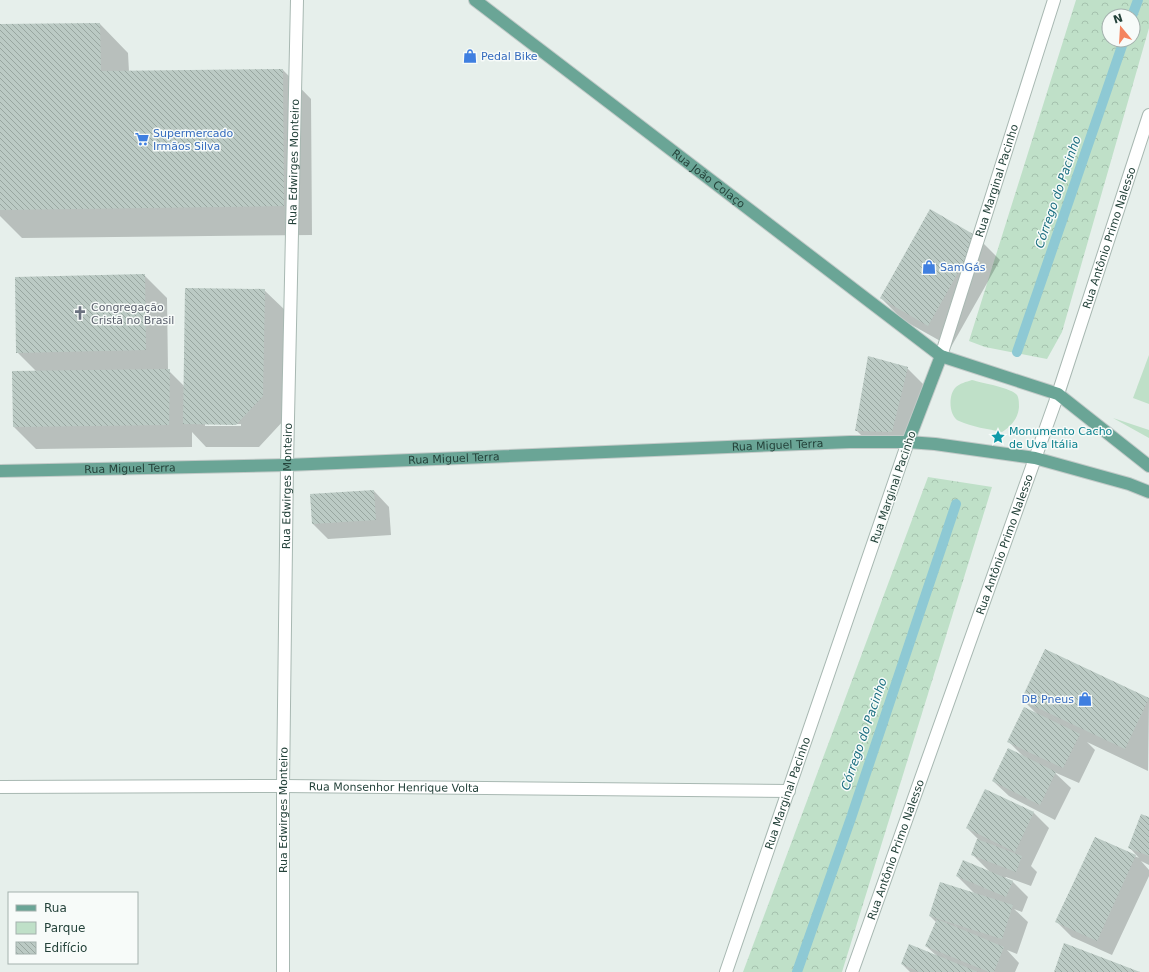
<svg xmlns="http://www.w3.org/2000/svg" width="1149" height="972" font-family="'DejaVu Sans',sans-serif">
<defs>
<pattern id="forest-crowns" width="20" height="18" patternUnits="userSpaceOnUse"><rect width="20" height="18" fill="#bfe0c8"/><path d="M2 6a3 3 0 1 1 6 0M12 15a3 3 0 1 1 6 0" fill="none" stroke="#a4c1ad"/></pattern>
<pattern id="building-back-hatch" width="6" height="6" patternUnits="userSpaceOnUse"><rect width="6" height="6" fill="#bbcac4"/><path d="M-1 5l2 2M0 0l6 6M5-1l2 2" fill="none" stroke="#98a6a0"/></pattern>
</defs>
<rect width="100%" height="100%" fill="#e6efeb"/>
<g fill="url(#forest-crowns)" fill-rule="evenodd">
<path d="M1076,0h73v28l-87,304 -15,27 -62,-12 -16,-6zM1109,16h24v24h-24z"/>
<polygon points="928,477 992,487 842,972 743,972"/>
</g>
<g fill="#bfe0c8">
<polygon points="1149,355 1149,404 1133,398"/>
<path d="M972,380c10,3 40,8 45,15 2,3 2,9 2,12 -1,12 -8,19 -17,25 -14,-3 -30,-5 -43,-11 -10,-4 -11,-25 -4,-33 5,-5 11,-6 17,-8z"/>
<polygon points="1113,418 1149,430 1149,438"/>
</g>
<g fill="#0003" fill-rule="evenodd">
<polygon points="100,24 128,53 129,72 283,70 311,99 312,235 22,238 0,216 0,25"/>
<polygon points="978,238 1000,260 951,347 903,320 881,298"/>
<path d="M144,275l23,23 1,72 16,16 80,-96 23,22 -2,107 -26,28h-53l-14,-15v15l-156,2 -22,-22 23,-55 -20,-20zM205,424h36v2h-36z"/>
<polygon points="907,368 923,384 907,447 872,446 856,430"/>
<polygon points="374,491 389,507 391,535 328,539 313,524"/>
<polygon points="1046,651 1149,699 1148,771 1087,742 1095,750 1079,783 1054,772 1071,788 1055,820 1009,796 993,781 1023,756 1009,742 1037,714 1022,699"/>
<polygon points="986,790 1034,813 1049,828 1031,866 1037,872 1031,886 1006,877 1005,878 1012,881 1028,897 1022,912 1014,909 1028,922 1017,954 1007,950 1019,963 1015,972 910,972 902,964 937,956 926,946 936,922 930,916 976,895 957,876 991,873 972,854 978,839 967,828"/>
<polygon points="1149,818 1149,865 1141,861 1149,870 1149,876 1112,955 1072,937 1057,922 1095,838 1139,858 1129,847"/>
</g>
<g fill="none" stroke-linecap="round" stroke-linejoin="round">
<g stroke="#8ec9d4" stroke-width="10">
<polyline points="1132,16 1138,0"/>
<polyline points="1017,352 1124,40"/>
<polyline points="797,972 851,818 956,504"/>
</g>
</g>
<g fill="url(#building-back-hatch)">
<polygon points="100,23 101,71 283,69 284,206 0,210 0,24"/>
<polygon points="930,209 978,237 928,326 880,298"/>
<polygon points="145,274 146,350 16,353 15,277"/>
<polygon points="185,288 265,289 263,396 236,425 183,424"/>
<polygon points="868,356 908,367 892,432 855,431"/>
<polygon points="170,369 169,425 13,427 12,371"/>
<polygon points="374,490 376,520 312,524 310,494"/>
<polygon points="1045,649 1149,698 1125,749 1021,700"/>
<polygon points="1024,707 1080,734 1063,768 1007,742"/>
<polygon points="1008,748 1056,772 1040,805 992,781"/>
<polygon points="985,789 1034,812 1015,852 966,828"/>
<polygon points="1141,814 1149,817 1149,856 1128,848"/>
<polygon points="1095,837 1136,855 1097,941 1055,922"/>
<polygon points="977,839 1022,856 1016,872 971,855"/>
<polygon points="963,860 1013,881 1006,897 956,876"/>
<polygon points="940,882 1013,905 1002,939 929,916"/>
<polygon points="937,919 1004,947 994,972 989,972 925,946"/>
<polygon points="1064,943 1140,972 1054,972"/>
<polygon points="909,944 978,972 919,972 901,964"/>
</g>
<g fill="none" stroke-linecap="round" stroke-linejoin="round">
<defs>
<g id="minor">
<path id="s1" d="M941,356l113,-356"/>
<path id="s2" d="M0,787l283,-1 506,5"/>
<path id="s3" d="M283,972v-186l4,-321 10,-465"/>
<path id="s4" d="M726,972l182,-530"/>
<path id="s5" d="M852,972l206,-578 91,-279"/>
</g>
<g id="major">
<path id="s6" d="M475,0l466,356 117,38 91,72"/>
<polyline points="908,442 941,356"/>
<path id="s7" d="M0,471l287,-6 563,-23h58l27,2 100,14 94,26 20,8"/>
</g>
</defs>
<use href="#minor" stroke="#a8b8b2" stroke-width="14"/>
<use href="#major" stroke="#c2cac8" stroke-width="14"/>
<use href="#minor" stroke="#fff" stroke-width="12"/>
<use href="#major" stroke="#6aa596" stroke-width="12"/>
</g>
<defs>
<symbol id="shop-bare" viewBox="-9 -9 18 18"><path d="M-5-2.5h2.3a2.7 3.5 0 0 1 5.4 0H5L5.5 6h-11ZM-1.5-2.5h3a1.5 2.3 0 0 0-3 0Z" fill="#3f7fe0" stroke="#f7fbf9" stroke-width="2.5" paint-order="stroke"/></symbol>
<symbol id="supermarket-bare" viewBox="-9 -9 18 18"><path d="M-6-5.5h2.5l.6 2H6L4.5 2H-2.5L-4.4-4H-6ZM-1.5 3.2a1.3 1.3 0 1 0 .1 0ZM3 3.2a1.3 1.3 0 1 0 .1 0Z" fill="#3f7fe0" stroke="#f7fbf9" stroke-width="2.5" paint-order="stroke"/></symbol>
<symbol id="church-bare" viewBox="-9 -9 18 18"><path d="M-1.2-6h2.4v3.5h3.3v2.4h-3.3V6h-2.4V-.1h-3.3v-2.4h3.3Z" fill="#6b7280" stroke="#f7fbf9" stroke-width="2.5" paint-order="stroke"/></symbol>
<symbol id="sight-bare" viewBox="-9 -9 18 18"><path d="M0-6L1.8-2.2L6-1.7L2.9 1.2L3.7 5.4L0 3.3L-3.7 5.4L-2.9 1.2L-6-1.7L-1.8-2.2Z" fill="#0f9aa8" stroke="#f7fbf9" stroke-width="2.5" paint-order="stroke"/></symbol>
</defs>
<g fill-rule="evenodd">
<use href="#shop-bare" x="460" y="46" width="20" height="20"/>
<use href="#supermarket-bare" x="132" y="129" width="20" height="20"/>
<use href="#shop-bare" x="919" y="257" width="20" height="20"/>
<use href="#church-bare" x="70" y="303" width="20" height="20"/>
<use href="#sight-bare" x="988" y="427" width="20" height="20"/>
<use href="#shop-bare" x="1075" y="689" width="20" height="20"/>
</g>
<g text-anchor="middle" stroke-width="3" stroke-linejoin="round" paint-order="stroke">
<g font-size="11" fill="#366cbe" stroke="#f7fbf9" text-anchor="start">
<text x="481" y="60">Pedal Bike</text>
<text x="153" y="137">Supermercado<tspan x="153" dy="13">Irmãos Silva</tspan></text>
<text x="940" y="271">SamGás</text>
<text x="1074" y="703" text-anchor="end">DB Pneus</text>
</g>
<g font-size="11" fill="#24423a" stroke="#f7fbf9">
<text dy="4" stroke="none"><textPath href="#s3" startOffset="810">Rua Edwirges Monteiro</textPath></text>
<text dy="4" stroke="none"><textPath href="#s6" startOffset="294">Rua João Colaço</textPath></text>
<text dy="4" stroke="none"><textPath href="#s1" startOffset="184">Rua Marginal Pacinho</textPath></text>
<text dy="4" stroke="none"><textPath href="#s5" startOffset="778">Rua Antônio Primo Nalesso</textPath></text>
<text dy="4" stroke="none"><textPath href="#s7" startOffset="778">Rua Miguel Terra</textPath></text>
<text dy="4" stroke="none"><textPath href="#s7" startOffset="454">Rua Miguel Terra</textPath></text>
<text dy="4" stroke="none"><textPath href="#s7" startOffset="130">Rua Miguel Terra</textPath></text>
<text dy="4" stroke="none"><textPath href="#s3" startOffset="486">Rua Edwirges Monteiro</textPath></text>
<text transform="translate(893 487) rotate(-71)" y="4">Rua Marginal Pacinho</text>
<text dy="4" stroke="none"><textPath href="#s5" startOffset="454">Rua Antônio Primo Nalesso</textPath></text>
<text dy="4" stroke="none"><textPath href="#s2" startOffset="394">Rua Monsenhor Henrique Volta</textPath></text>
<text dy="4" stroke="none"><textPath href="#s4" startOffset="189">Rua Marginal Pacinho</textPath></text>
<text dy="4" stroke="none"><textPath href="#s3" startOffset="162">Rua Edwirges Monteiro</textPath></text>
<text dy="4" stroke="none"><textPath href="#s5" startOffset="130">Rua Antônio Primo Nalesso</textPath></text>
</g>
<g font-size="11" fill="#5b616d" stroke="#f7fbf9" text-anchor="start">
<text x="91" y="311">Congregação<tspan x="91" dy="13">Cristã no Brasil</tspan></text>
</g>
<g font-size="11" fill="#0d838f" stroke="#f7fbf9" text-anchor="start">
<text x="1009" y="435">Monumento Cacho<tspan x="1009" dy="13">de Uva Itália</tspan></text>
</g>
<g font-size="12" font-style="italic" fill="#1c6f80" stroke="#f7fbf9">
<text transform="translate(1058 192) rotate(-71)" y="4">Córrego do Pacinho</text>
<text transform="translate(864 734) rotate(-71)" y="4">Córrego do Pacinho</text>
</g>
</g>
<rect x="8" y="892" width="130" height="72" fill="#f7fbf9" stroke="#a3b1ad"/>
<rect x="16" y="905" width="20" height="6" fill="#6aa596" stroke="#a3b1ad"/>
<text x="44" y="912" font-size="12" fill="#24423a">Rua</text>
<rect x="16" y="922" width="20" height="12" fill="#bfe0c8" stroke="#a3b1ad"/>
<text x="44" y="932" font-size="12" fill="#24423a">Parque</text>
<rect x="16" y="942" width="20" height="12" fill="url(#building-back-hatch)" stroke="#a3b1ad"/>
<text x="44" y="952" font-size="12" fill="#24423a">Edifício</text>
<g transform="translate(1121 28) rotate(342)"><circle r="19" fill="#f7fbf9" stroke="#a3b1ad"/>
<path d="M0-3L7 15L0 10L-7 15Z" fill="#f4845f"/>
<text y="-6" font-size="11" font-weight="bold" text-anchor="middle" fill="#24423a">N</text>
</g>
</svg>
